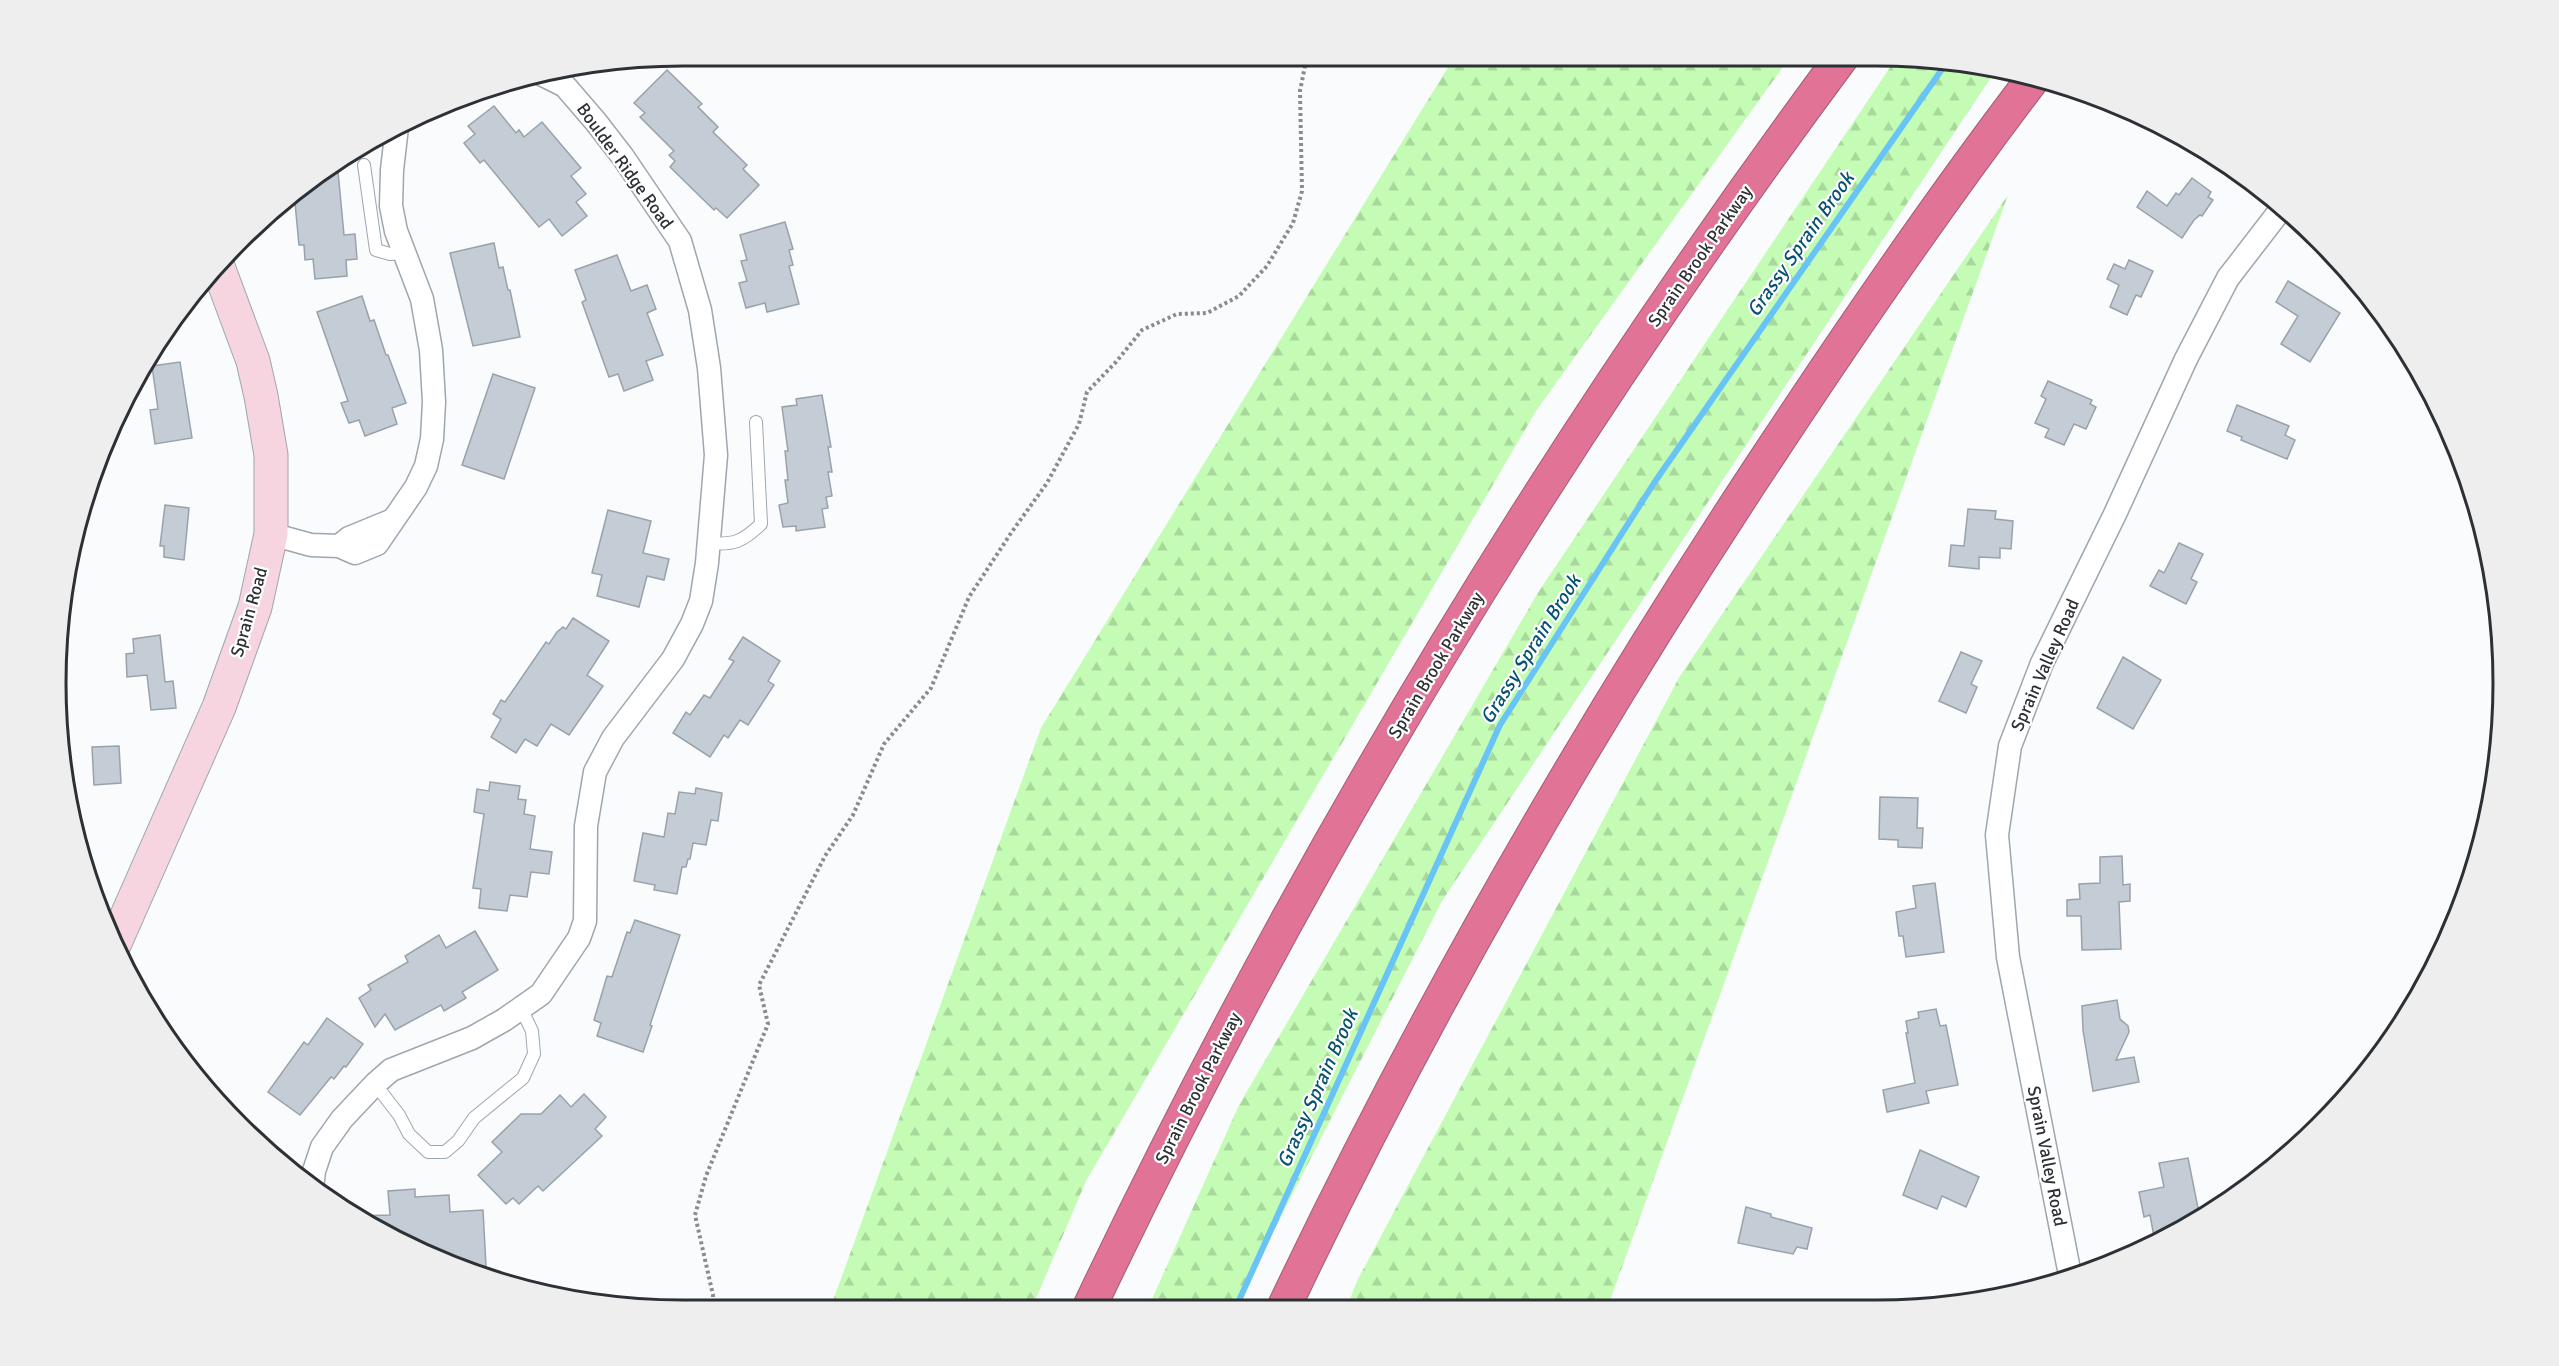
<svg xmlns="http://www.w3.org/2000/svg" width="2559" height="1366" font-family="Signika,sans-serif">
<defs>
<pattern id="forest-firs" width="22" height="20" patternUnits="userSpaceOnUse" patternTransform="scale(1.5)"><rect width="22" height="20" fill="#c4fcb5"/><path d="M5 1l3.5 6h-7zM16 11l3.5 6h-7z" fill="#a9d89c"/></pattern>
</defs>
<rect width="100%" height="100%" fill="#f9fbfd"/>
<g fill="url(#forest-firs)">
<polygon points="1455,56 1790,57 1536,411 1086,1181 1032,1308 830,1309 1041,728"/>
<polygon points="1897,57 1917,57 1996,70 1442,901 1235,1307 1148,1308 1239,1105 1539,591"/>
<polygon points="2008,195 1608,1306 1347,1307 1357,1281 1680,676"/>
</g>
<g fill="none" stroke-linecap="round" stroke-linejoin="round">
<polyline stroke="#68c3f6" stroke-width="6" points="1236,1307 1500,725 1654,483 1947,62"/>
</g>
<g fill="#c4cdd6" stroke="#99a2ab" stroke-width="1.5">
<polygon points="667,70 702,104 698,107 718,127 713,132 747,165 743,169 759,185 727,218 716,208 714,210 670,167 675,161 669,155 674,151 640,117 645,113 634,103"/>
<polygon points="494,106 516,133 519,130 524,137 542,122 581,168 571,176 586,194 576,202 587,216 562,236 549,219 539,227 484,160 480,163 464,143 475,134 468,126"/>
<polygon points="337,161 344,235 355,234 357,259 346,260 347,276 315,279 313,259 305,260 304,245 299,245 294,192"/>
<polygon points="2192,178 2211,192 2208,197 2213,200 2202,216 2200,215 2194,220 2182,238 2137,207 2147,191 2167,206 2176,193 2179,195"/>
<polygon points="785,222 793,249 789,250 793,265 789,266 799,304 767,312 765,303 746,308 739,283 747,281 741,261 747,260 740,235"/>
<polygon points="494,243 499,268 503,267 508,290 510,290 520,337 473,346 450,253"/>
<polygon points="617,255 631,291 647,285 656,309 647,313 663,355 646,361 653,380 624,391 618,374 609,377 582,302 586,300 575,270"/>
<polygon points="2129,260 2153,271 2141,297 2136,295 2127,315 2110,307 2119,285 2107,279 2114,264 2125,269"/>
<polygon points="2288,281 2340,313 2310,362 2281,344 2298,316 2276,302"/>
<polygon points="362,296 370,321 374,320 386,355 388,355 406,403 392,408 397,424 365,436 359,420 349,423 341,403 348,401 317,312"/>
<polygon points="180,362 192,438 155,444 150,410 158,409 152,366"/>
<polygon points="493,374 535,388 504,479 462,465"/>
<polygon points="2048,381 2092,400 2090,404 2096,407 2086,429 2074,424 2064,445 2045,437 2049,429 2035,423 2046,399 2041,396"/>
<polygon points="822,395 831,447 828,447 832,472 828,472 832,496 826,497 828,508 822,509 825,527 796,531 796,526 783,527 779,505 788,503 785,480 788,480 785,451 788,451 782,407 797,405 796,399"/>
<polygon points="2237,405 2289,426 2285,435 2295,440 2287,459 2241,440 2242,437 2227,431"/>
<polygon points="165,505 189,508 184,560 164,557 164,546 160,546"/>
<polygon points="1968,509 1996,511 1995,519 2013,521 2011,549 2000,548 2000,558 1979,557 1979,569 1949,566 1951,545 1964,546"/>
<polygon points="608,510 651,521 643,553 669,559 664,580 647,576 639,607 597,596 602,575 592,573"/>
<polygon points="2179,543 2203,554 2191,579 2197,582 2186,604 2150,586 2159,570 2164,573"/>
<polygon points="573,618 609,641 587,675 603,686 569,735 551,724 537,746 525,739 516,753 491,737 501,719 493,714 501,700 505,702 546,642 549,644 557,632 563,627 566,629"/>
<polygon points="160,635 165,682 173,681 176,708 151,710 147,675 127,677 126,654 134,653 133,639"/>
<polygon points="743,637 780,661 768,681 774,685 748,725 740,720 728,738 724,735 710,757 673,733 686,712 690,715 704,695 710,698 734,661 729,659"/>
<polygon points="1961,652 1982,661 1971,684 1977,687 1966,713 1939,701"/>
<polygon points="2123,657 2161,680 2133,729 2097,708"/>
<polygon points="119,746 121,783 94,785 92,747"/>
<polygon points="490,782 520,786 518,799 526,800 524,814 535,816 530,849 552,852 549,874 531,872 527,897 510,895 507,911 479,908 481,889 473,888 484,814 474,812 477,789 489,791"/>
<polygon points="696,788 722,793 718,821 711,820 706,845 693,843 690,859 688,859 686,867 682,867 677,894 654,890 655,885 634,881 643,833 664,837 668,813 675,814 679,792 695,794"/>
<polygon points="1880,797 1918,798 1917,828 1923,828 1922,848 1898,847 1898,840 1879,839"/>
<polygon points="2122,856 2123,885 2130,884 2130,901 2119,902 2121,949 2082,950 2081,916 2067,916 2067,900 2080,899 2079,884 2100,883 2100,857"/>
<polygon points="1935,883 1944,952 1906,957 1903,936 1899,936 1896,912 1916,908 1913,886"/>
<polygon points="635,920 680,935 650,1025 652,1026 643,1052 597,1036 601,1023 594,1020 607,976 612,977 627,932 630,933"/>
<polygon points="475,931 498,970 462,992 466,998 444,1011 441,1005 395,1030 385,1014 375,1027 359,998 371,990 368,985 408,962 405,956 439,935 446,948"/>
<polygon points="2117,1000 2120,1019 2128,1026 2129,1032 2116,1060 2134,1057 2139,1082 2093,1091 2083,1030 2082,1006"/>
<polygon points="1936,1009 1940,1026 1946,1025 1958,1085 1926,1091 1929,1103 1887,1112 1883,1090 1915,1083 1906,1033 1908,1033 1906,1021 1919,1018 1918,1012"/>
<polygon points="327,1018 363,1044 346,1067 344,1066 334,1079 331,1077 300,1115 268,1092 304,1042 308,1045"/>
<polygon points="584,1094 606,1117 595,1129 602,1136 543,1191 538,1186 519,1204 513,1198 506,1204 478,1175 502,1152 492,1142 521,1114 541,1114 560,1095 571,1107"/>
<polygon points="1920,1150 1979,1177 1966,1207 1942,1196 1937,1209 1903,1195"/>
<polygon points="2188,1158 2200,1218 2155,1242 2150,1215 2144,1217 2139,1192 2164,1187 2159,1163"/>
<polygon points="415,1189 415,1197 449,1195 450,1212 483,1210 486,1266 463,1268 405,1246 358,1216 390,1215 388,1191"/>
<polygon points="1746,1207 1771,1214 1771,1217 1812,1228 1807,1249 1797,1247 1793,1254 1738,1243"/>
</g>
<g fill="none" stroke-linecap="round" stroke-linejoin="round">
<defs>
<g id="lane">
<polyline points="364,165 376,250 390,254 405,253"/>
<path d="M709,543c25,2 33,-1 52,-19l-5,-102"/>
<polyline points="375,1084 399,1115 409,1134 428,1152 445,1152 458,1141 474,1118 523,1078 534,1054 532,1031 521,1008"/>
</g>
<g id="street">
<polyline points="271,534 311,545 339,546 355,553 377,544 416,487 426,466 432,439 434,402 431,350 422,299 396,231 391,206 392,170 397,127"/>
<polyline points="339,546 349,538 393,520"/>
<polyline points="312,1188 314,1171 322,1147 342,1119 375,1084 391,1070 472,1038 504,1020 541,994 579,938 585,921 586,826 595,772 613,738 673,659 692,624 701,601 707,563 716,455 709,368 700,310 680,241 623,157 596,122 565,86 539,73"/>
<polyline points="2070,1275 2008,957 1997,835 2010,746 2042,663 2115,514 2186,359 2228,278 2282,208"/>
</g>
<polyline id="secondary" points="114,945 219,707 255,607 271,534 271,455 261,396 253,361 217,264"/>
<g id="highway">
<path d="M1284,1307c140,-295 304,-579 484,-851 85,-129 173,-257 267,-380"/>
<path d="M1089,1308c209,-440 462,-860 753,-1251"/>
</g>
</defs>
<use href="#lane" stroke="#9ea6af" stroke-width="14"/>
<use href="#street" stroke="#9ea6af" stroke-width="25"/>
<use href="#secondary" stroke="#9ea6af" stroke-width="35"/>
<use href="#highway" stroke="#a25c74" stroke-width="35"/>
<polyline stroke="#898c8f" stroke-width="4" stroke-dasharray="3 3" stroke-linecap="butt" points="713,1309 713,1295 695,1215 706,1176 768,1024 759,985 825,856 853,815 884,744 931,688 969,597 1011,533 1047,483 1079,424 1087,392 1116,362 1142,330 1177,314 1207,313 1239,296 1267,266 1293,223 1302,191 1300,91 1307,56"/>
<use href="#lane" stroke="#fff" stroke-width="12"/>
<use href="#street" stroke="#fff" stroke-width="22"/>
<use href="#secondary" stroke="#f6d5e0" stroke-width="33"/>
<use href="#highway" stroke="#e17397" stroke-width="33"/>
</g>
<g text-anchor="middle" stroke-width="4.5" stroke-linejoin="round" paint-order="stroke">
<g font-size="18" fill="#2d3034" stroke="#fff">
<text transform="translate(625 166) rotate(54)" y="6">Boulder Ridge Road</text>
<text transform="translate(1700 256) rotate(-55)" y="6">Sprain Brook Parkway</text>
<text transform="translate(249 612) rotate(-74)" y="6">Sprain Road</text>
<text transform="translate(1436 665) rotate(-59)" y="6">Sprain Brook Parkway</text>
<text transform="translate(2045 665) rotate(-66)" y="6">Sprain Valley Road</text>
<text transform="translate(1198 1088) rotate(-63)" y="6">Sprain Brook Parkway</text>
<text transform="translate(2047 1156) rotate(79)" y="6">Sprain Valley Road</text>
</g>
<g font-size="20" font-style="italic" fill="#065273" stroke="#fff">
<text transform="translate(1800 244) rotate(-55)" y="7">Grassy Sprain Brook</text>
<text transform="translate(1530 649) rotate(-58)" y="7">Grassy Sprain Brook</text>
<text transform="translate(1317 1088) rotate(-66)" y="7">Grassy Sprain Brook</text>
</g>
</g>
<path d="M0 0H2559V1366H0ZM683 66H1876A617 617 0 0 1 2493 683V683A617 617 0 0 1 1876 1300H683A617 617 0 0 1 66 683V683A617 617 0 0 1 683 66Z" fill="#eeeeef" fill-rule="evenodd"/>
<path fill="none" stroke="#2d3034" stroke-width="3" d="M683 66H1876A617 617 0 0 1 2493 683V683A617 617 0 0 1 1876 1300H683A617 617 0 0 1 66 683V683A617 617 0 0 1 683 66Z"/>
</svg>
